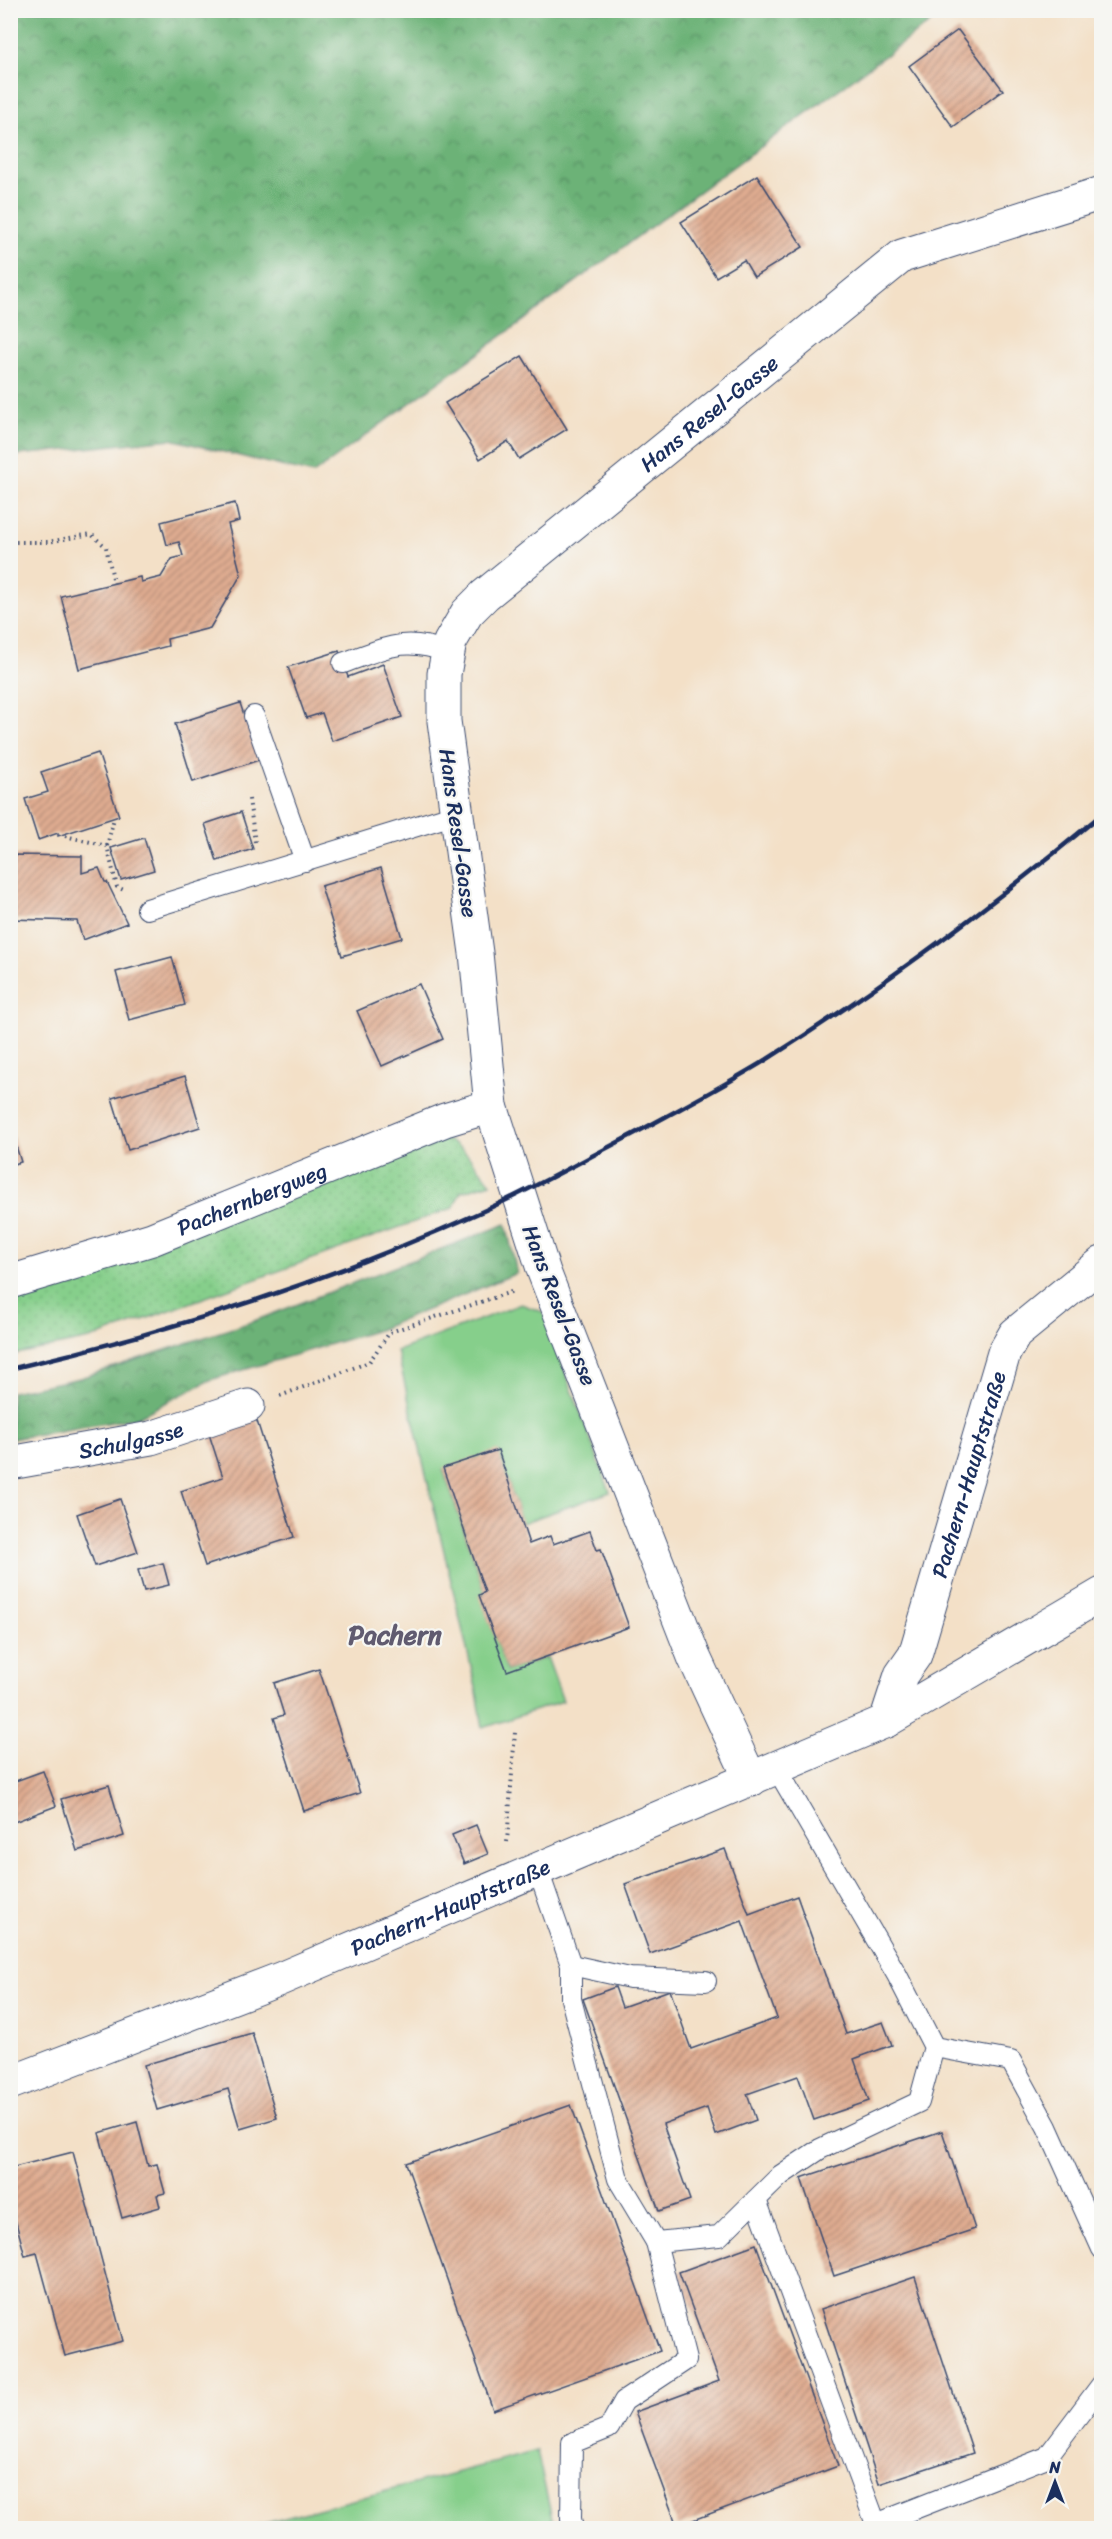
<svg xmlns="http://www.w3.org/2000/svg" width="1112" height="2539" font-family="Sriracha,sans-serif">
<defs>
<pattern id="grass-dots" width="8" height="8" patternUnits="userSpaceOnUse" patternTransform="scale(1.5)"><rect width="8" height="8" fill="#86cf8b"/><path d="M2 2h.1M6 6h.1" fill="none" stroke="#73b27a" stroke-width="1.8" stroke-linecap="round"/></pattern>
<pattern id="forest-crowns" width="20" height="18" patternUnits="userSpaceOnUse" patternTransform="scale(1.5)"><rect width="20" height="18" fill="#6cb277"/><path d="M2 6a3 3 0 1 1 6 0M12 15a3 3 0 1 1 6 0" fill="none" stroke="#589165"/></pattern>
<pattern id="building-hatch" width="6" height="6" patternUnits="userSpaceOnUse" patternTransform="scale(1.5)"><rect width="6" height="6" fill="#dfac90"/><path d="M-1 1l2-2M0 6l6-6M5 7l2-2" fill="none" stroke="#b48c79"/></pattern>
</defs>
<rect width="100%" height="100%" fill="#f6f6f2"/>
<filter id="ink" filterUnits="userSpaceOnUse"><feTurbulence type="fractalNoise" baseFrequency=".0167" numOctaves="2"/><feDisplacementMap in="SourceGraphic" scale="12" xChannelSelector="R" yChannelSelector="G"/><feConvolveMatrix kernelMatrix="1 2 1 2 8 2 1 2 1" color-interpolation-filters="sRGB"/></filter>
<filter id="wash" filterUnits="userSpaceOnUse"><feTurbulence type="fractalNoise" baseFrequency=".008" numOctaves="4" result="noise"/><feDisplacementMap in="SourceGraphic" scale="24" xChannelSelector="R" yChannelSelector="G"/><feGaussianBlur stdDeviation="1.35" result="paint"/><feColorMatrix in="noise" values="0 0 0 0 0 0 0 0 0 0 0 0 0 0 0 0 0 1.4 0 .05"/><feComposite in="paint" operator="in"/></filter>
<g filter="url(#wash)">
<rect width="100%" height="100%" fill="#f3e0c7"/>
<path fill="url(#grass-dots)" stroke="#507f74" stroke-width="1.5" d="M435,1138c25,0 40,27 56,45l-30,9 -8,16 -363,131 -79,16 -1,-64z"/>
<g fill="url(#forest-crowns)" stroke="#44706a" stroke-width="1.5">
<polygon points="10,11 11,10 946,11 313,474 171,439 11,456"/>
<polygon points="506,1224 517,1273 378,1330 210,1380 136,1418 11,1439 11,1392 80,1378 254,1321"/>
</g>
<g fill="#86cf8b" stroke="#507f74" stroke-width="1.5">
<polygon points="521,1304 543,1312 610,1492 522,1523 498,1451 443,1469 485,1592 480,1595 507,1671 547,1657 563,1701 483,1728 477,1692 397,1351"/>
<polygon points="537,2451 554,2528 247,2528"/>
</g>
<g id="blocks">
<g fill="url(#building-hatch)">
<polygon points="958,30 1003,90 953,127 909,66"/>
<polygon points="757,175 803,247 754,277 744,260 716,277 681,222"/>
<polygon points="522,356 567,429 519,459 508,441 480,459 445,403"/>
<polygon points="235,503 239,521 228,524 241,575 210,628 167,639 168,646 79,669 61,596 140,577 141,582 161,577 172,559 183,556 179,542 167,545 161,522"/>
<polygon points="339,651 348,677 383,664 402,717 332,741 322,713 306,718 288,667"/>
<polygon points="240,703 259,760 193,782 175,724"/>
<polygon points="98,753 119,816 58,836 58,833 38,840 25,799 48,792 41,772"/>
<polygon points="241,812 253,849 217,861 205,824"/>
<polygon points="144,838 154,870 121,880 111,848"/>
<polygon points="13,855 82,856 82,873 99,868 105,882 107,882 127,923 83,940 77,921 10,919"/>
<polygon points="381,868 402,938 342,956 321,886"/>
<polygon points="172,957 185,1005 129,1020 116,972"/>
<polygon points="419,984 443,1039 382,1066 357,1011"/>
<polygon points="185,1076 200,1127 128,1150 112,1098"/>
<polygon points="10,1127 21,1162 10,1165"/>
<polygon points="256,1418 294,1537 205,1566 181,1491 223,1477 209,1434"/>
<polygon points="498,1450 529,1544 550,1536 553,1544 590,1531 597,1550 601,1549 629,1627 507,1671 479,1595 485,1592 443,1468"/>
<polygon points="120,1499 138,1552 95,1566 77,1514"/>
<polygon points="163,1563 169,1585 144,1591 138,1570"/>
<polygon points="319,1669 360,1793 304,1811 274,1718 284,1715 274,1683"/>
<polygon points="43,1771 56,1806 14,1822 10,1812 10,1783"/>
<polygon points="109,1785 124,1836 77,1851 61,1799"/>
<polygon points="476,1825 488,1854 464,1864 452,1835"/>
<polygon points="725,1849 749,1914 797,1896 846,2034 883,2022 892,2045 854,2059 869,2101 814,2120 798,2076 747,2094 756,2120 716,2135 707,2108 663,2124 690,2200 659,2211 583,1999 615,1987 622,2007 670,1990 691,2049 777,2018 742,1921 650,1954 625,1884"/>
<polygon points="252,2033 277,2118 240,2129 228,2089 157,2110 144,2065"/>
<polygon points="571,2105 660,2351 493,2410 406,2163"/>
<polygon points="137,2122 148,2166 157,2164 165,2193 157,2195 160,2207 122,2218 99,2133"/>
<polygon points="942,2131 975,2229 834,2276 801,2178"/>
<polygon points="73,2152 123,2341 65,2356 37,2253 25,2256 10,2200 10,2168"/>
<polygon points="756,2244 838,2466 677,2526 635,2412 719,2381 679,2272"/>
<polygon points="915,2277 973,2453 879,2484 821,2309"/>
</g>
</g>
</g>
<g filter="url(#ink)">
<use href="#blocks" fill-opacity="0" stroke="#3b4a6e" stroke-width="1.5"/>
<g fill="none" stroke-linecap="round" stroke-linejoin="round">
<defs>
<g id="lane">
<path d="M343,663c43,-15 59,-27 105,-11"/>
<polyline points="254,716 305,861"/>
<polyline points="147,909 456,814"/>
<polyline points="538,1870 571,1965 571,1999 618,2179 656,2242 719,2236 781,2175 820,2149 919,2102 934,2047 897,1975 777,1769"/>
<polyline points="571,1965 630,1978 706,1981"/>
<polyline points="934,2047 1011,2061 1047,2127 1102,2249"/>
<polyline points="756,2200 876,2524 872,2528"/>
<polyline points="876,2524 1047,2457 1102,2384"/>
<polyline points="573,2528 571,2519 572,2443 609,2428 624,2401 686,2360 656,2242"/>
</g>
<g id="street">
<path id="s1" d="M10,1282l142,-43 293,-119 46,-14"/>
<path id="s2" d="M10,1463l141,-25 97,-32"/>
<path id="s3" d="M886,1721l15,-46 14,-20 89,-302 11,-19 87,-71"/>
<path id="s4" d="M751,1780l-57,-123 -150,-385 -53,-166 -15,-153 -32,-232v-47l6,-32 17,-29 18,-18 417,-339 200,-63"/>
</g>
<g id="secondary">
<path id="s5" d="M10,2083l270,-104 606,-258 216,-127"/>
</g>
</defs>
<use href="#lane" stroke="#3b4a6e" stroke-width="22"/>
<use href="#street" stroke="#3b4a6e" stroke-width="35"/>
<use href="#secondary" stroke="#3b4a6e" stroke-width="35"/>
<g stroke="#3b4a6e" stroke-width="4" stroke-dasharray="1.5 4.5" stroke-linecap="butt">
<polyline points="10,542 48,542 91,534 106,547 114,583"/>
<polyline points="249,799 255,842"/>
<polyline points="65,836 107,846 117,887 126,891"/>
<polyline points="107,846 114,818"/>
<polyline points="280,1396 369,1362 390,1332 514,1291"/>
<polyline points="507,1842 515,1732"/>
</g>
<use href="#lane" stroke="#fff" stroke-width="20"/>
<use href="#street" stroke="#fff" stroke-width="33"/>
<use href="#secondary" stroke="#fff" stroke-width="33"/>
<path stroke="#1b2f5e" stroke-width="4.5" d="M10,1369c161,-37 321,-89 471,-157 44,-20 86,-43 128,-65 53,-28 106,-56 157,-87 118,-74 229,-157 336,-246"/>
</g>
</g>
<g text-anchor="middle" stroke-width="4.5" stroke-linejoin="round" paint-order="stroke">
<g font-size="22" fill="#1b2f5e" stroke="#f6f6f2">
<text dy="8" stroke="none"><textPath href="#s4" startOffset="1538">Hans Resel-Gasse</textPath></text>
<text transform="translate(459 833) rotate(82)" y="8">Hans Resel-Gasse</text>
<text dy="8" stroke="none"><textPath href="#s1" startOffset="256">Pachernbergweg</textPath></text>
<text transform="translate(560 1305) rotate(69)" y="8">Hans Resel-Gasse</text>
<text dy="8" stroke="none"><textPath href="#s2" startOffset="123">Schulgasse</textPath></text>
<text dy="8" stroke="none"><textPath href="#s3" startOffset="261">Pachern-Hauptstraße</textPath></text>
<text dy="8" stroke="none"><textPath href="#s5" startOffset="474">Pachern-Hauptstraße</textPath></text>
</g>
<g font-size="26" font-weight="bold" fill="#605b70" stroke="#f6f6f2">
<text x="395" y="1644">Pachern</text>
</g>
</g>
<rect width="1112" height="2539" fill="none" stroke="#f6f6f2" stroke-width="36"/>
<g transform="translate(1055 2482)" stroke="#f6f6f2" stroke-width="4.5" paint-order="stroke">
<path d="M0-4.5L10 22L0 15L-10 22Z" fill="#1b2f5e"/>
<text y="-9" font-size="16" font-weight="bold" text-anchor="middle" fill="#1b2f5e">N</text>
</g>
</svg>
